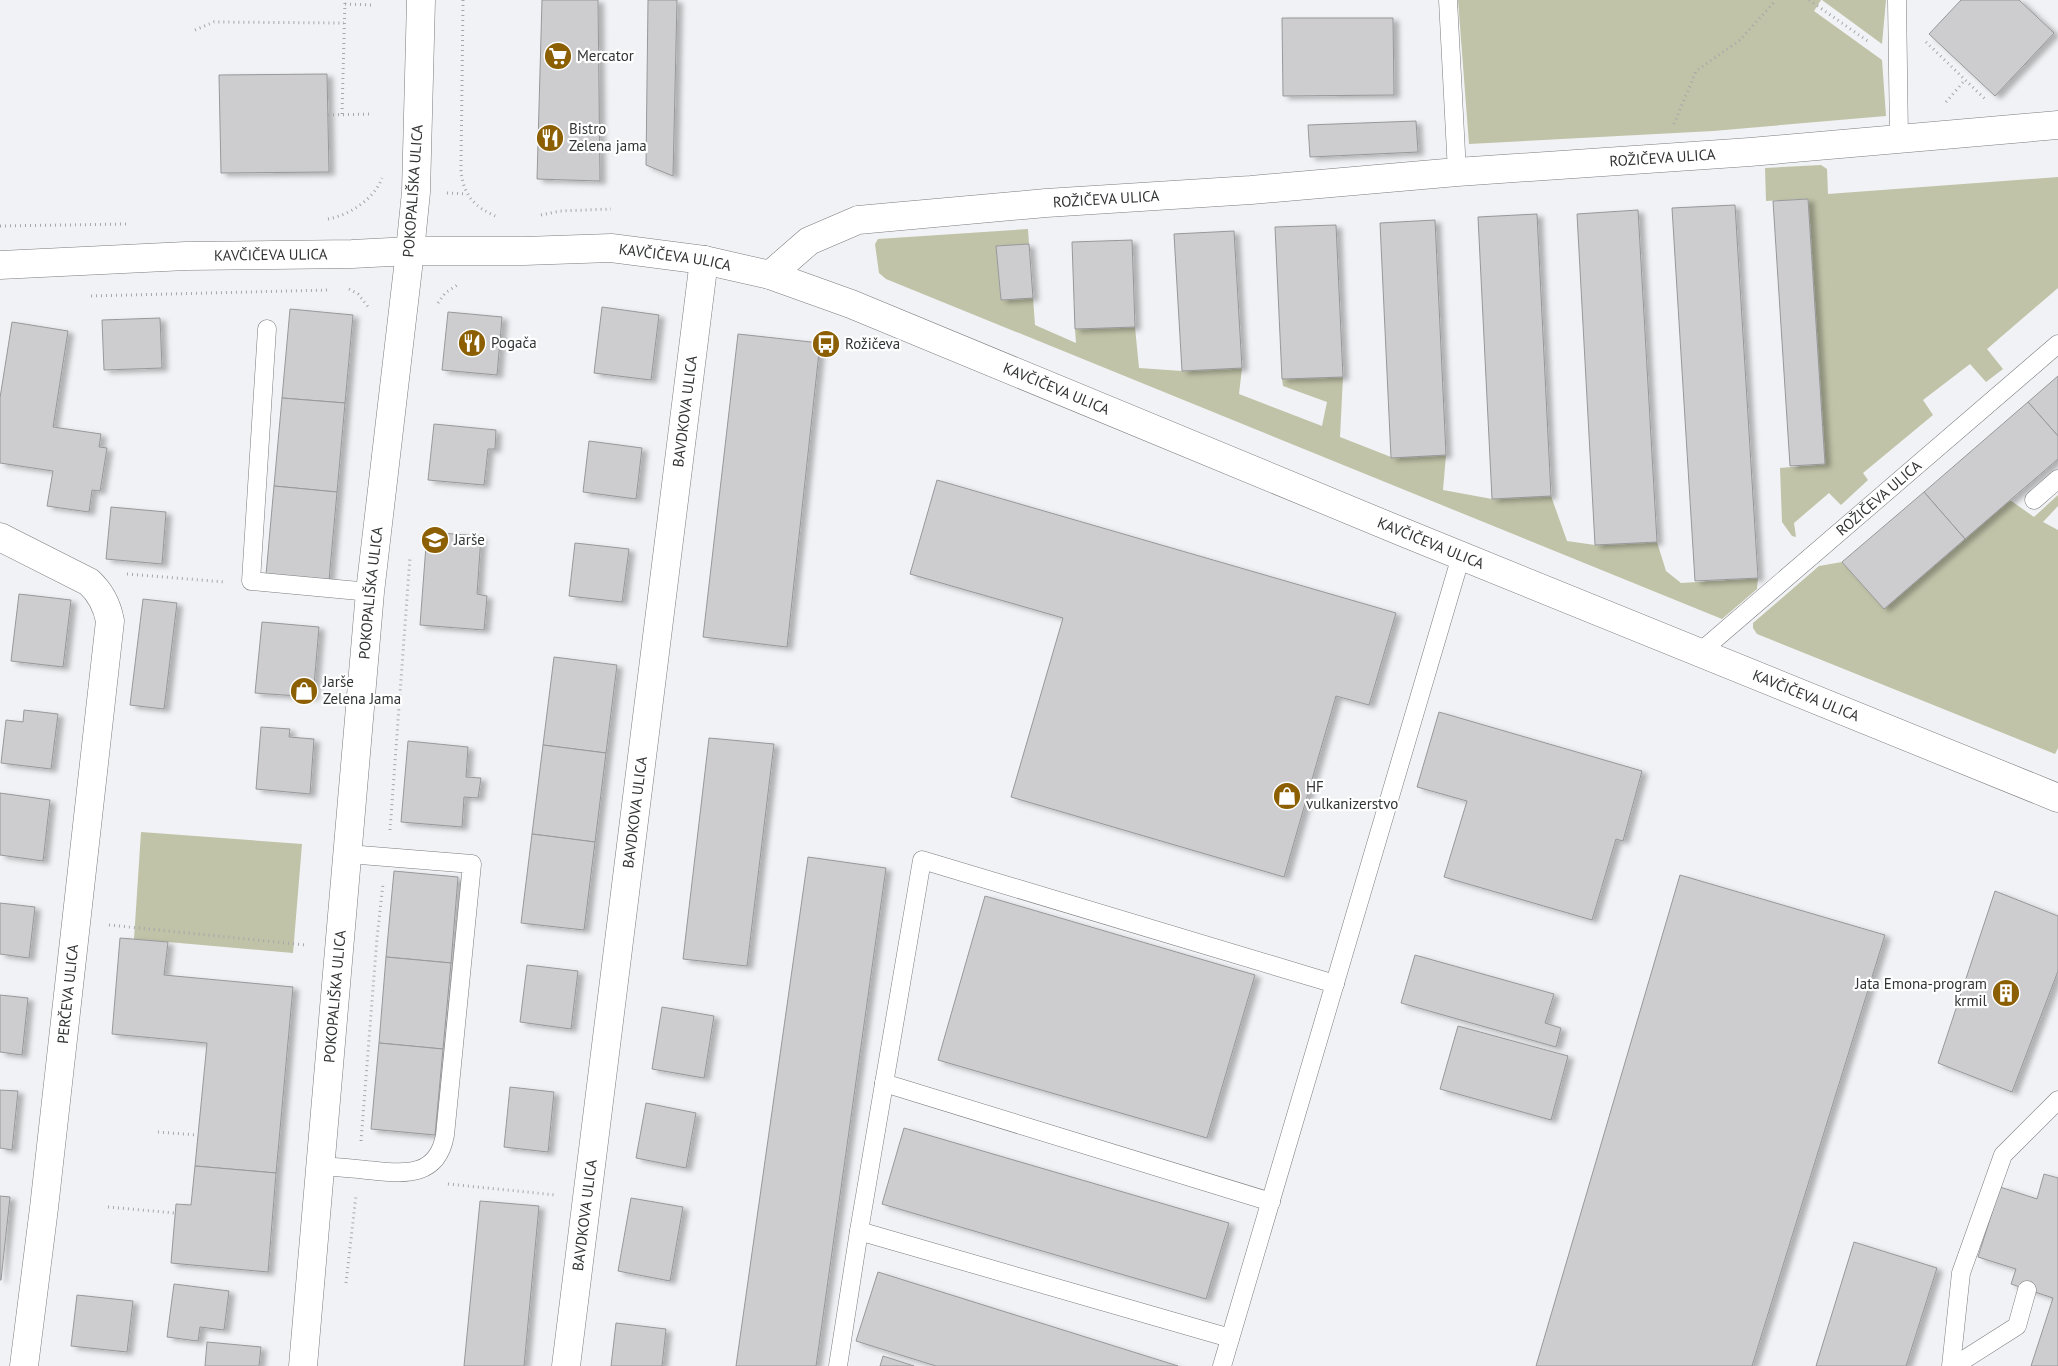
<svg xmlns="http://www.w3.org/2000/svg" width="2058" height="1366" font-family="'PT Sans',sans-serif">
<defs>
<filter id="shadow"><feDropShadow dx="5.5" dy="3" stdDeviation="2.5" flood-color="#0004"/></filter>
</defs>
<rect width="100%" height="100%" fill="#f1f2f5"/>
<g fill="#c0c3a7">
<polygon points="1458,0 1821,0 1814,11 1882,60 1886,116 1713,131 1469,144"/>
<polygon points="1822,0 1886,0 1882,44"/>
<polygon points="1821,165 1827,169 1828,194 2058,177 2058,288 1987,349 2003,369 1986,382 1970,364 1923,400 1933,415 1863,473 1868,480 1841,505 1829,493 1794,523 1796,537 1792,536 1782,522 1780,468 1825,464 1808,199 1766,201 1765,168"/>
<polygon points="1028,229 1029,244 996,246 1001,300 1033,298 1035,325 1076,343 1075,329 1135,327 1139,368 1182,371 1242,368 1239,394 1322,426 1327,402 1283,386 1282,379 1343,377 1340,437 1391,457 1446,455 1443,490 1492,499 1551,496 1567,541 1595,545 1657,542 1666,571 1681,583 1758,578 1757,589 1722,619 886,279 879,273 875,244 878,239"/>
<polygon points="2058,495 2058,506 2043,522 2058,530 2058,748 2055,754 1757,634 1753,628 1753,623 1819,566 1842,562 1884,609 2010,500 2034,517"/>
<polygon points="141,832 302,844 293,953 134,939"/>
</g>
<g fill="#cdcdd0" stroke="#97989a" filter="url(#shadow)">
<polygon points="542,0 598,0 600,181 537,179"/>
<polygon points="648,0 677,0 673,176 646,165"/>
<polygon points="1961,0 2019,0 2054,33 1995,96 1929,34"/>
<polygon points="1282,18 1393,18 1394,95 1283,96"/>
<polygon points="327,74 329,172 221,173 219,75"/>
<polygon points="1416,121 1418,152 1310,157 1308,125"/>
<polygon points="1808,199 1825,464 1790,466 1773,201"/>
<polygon points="1735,205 1758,578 1695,581 1672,208"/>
<polygon points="1638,210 1657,542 1595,545 1577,214"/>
<polygon points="1537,214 1551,496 1492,499 1478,217"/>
<polygon points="1435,220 1446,455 1391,458 1380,223"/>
<polygon points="1336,225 1343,377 1282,379 1275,227"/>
<polygon points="1234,231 1242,368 1182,371 1174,234"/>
<polygon points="1132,240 1135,327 1075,329 1072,242"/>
<polygon points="1029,244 1033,298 1001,300 996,246"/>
<polygon points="602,307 659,315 651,380 594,373"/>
<polygon points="290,309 353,315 345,403 282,398"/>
<polygon points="448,312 502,317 497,375 442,370"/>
<polygon points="160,318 162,368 104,370 102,320"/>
<polygon points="12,322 68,331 53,427 101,434 99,447 107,448 100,491 92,490 89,512 47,506 53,471 0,463 0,398"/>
<polygon points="738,334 820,343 787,647 703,637"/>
<polygon points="2058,376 2058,436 2028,402"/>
<polygon points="282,398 345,403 337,492 274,486"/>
<polygon points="2028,402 2058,436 2058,459 1965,539 1924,492"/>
<polygon points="434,424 496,430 495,449 488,449 484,485 428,480"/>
<polygon points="589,441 642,448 636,499 583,492"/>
<polygon points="937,480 1396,613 1369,705 1336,696 1284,877 1011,797 1063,618 910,574"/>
<polygon points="274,486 337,492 329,580 266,575"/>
<polygon points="1924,492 1965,539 1884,609 1842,562"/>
<polygon points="111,507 166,512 162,564 106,559"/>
<polygon points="427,532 481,536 477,594 487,596 484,630 420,625"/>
<polygon points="575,543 629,549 622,602 569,596"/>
<polygon points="19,594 71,600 63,667 11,661"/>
<polygon points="143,599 177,603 164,709 130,705"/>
<polygon points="262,622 319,627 313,697 255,693"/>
<polygon points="554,657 617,665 606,753 543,745"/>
<polygon points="24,710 58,714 51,769 1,763 6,720 23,722"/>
<polygon points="1439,712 1642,771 1623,841 1616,839 1592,920 1444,877 1467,801 1417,787"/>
<polygon points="261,727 290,729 289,737 314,739 310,794 256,789"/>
<polygon points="709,738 774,744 747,966 683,959"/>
<polygon points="408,741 468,747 466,777 481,778 478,798 464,797 462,827 401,822"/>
<polygon points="543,745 606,753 595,842 532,834"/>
<polygon points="0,793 50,800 43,861 0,855"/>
<polygon points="532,834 595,842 584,930 521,923"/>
<polygon points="808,857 886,868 816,1366 736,1366"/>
<polygon points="394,871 458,877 451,963 386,957"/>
<polygon points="1680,875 1885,935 1752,1366 1536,1366"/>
<polygon points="1995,891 2058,916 2058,971 2012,1092 1938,1063"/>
<polygon points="985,896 1255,975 1207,1138 938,1060"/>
<polygon points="0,903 35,907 29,958 0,954"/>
<polygon points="120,938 168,942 164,975 293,987 276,1173 195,1166 207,1043 112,1034"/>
<polygon points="1415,955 1554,994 1545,1023 1561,1028 1556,1047 1401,1003"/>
<polygon points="386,957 451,963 443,1049 379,1043"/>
<polygon points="527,965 578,971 571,1029 520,1022"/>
<polygon points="0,995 28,998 22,1055 0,1052"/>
<polygon points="662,1007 714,1016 704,1078 652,1069"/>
<polygon points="1458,1026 1568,1056 1551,1120 1440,1089"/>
<polygon points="379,1043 443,1049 435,1135 371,1129"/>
<polygon points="510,1087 554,1092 548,1152 504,1147"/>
<polygon points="0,1090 18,1091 12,1150 0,1148"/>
<polygon points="646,1103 696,1113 686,1168 636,1158"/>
<polygon points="904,1128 1229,1223 1206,1299 882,1204"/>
<polygon points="195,1166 276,1173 268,1272 171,1263 176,1204 191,1205"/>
<polygon points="2044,1174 2058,1178 2058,1366 2031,1366 2053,1298 2011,1284 2016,1269 1978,1257 2000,1187 2037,1199"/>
<polygon points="0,1196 10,1197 1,1280 0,1280"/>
<polygon points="631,1198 683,1207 670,1281 618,1271"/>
<polygon points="480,1201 539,1206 524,1366 464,1366"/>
<polygon points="1854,1242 1937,1268 1906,1366 1816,1366"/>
<polygon points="878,1272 1178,1366 936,1366 856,1341"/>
<polygon points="174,1284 229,1291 224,1330 200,1327 198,1341 167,1337"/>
<polygon points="77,1295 133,1301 127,1352 71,1346"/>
<polygon points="616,1323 666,1329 662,1366 611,1366"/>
<polygon points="207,1342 261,1347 259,1366 205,1366"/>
<polygon points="883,1356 914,1366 880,1366"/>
</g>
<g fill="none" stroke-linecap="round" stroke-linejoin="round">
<defs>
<g id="lane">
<polyline points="1448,0 1457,172"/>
<polyline points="1897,0 1899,138"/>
<polyline points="267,329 251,581 370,592"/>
<polyline points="2034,500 2058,479"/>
<path id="s1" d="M1700,652l358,-308"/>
<polyline points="884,1083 1271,1202"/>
<path d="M321,1166c15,1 31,2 46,4 34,3 70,10 78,-35l27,-271 -124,-10"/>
<polyline points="859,1231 922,860 1335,984"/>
<polyline points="838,1366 859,1231 1230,1338"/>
<polyline points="1222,1366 1461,556"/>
<polyline points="1951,1366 1961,1273 2003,1155 2058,1100"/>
<polyline points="1954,1366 2017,1326 2027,1290"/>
</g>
<g id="street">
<path id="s2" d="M770,275l39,-34 49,-21 188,-17 205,-13 206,-18 293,-20 308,-27"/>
<path d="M0,537l89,45c12,11 18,23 21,39l-66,587 -20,158"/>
<path id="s3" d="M303,1366l67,-774 40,-341"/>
<path id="s4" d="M566,1366l138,-1106"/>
</g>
<g id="secondary">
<polyline points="410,251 416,192 421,0"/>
<path id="s5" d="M0,265l186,-9 166,-2 58,-3h114l87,-3 93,12 66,15 81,29 554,229 653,265"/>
</g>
</defs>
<use href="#lane" stroke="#7b7c7e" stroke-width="19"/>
<use href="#street" stroke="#7b7c7e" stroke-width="29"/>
<use href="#secondary" stroke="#7b7c7e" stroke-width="29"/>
<g stroke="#a6a7a9" stroke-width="3" stroke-dasharray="1 4" stroke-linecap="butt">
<path d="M463,0l-2,169c1,24 13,39 37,48"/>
<polyline points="1809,0 1869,42"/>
<polyline points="345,4 372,5"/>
<polyline points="195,30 214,22 344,23"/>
<polyline points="1926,42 1985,99"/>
<polyline points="1946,102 1965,80"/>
<polyline points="342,114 345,0"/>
<polyline points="328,115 371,114"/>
<polyline points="1674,124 1696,71 1740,40 1776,0"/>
<polyline points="447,193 466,194"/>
<polyline points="541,215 560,211 611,209"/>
<path d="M328,219c22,-4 46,-20 54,-41"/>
<polyline points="0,226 127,224"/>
<polyline points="349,289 358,294 369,308"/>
<polyline points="91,296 328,290"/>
<polyline points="438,303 445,293 459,284"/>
<polyline points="127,574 225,582"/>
<polyline points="390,830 410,557"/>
<polyline points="109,925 306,945"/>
<polyline points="158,1132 197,1135"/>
<polyline points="361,1141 377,938 383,884"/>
<polyline points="448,1184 556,1195"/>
<polyline points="108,1207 175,1213"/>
<polyline points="346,1283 356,1195"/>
</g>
<use href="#lane" stroke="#fff" stroke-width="18"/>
<use href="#street" stroke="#fff" stroke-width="28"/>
<use href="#secondary" stroke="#fff" stroke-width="28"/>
</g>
<defs>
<symbol id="supermarket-disc" viewBox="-11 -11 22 22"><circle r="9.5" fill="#8b5f02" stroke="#fff"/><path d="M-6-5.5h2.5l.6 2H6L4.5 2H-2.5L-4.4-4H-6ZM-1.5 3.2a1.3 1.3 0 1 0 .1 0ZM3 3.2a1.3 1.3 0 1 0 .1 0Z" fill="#fff"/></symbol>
<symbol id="restaurant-disc" viewBox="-11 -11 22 22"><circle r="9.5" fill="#8b5f02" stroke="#fff"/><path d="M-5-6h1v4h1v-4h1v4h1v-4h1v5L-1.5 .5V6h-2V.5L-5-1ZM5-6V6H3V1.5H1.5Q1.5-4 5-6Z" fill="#fff"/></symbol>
<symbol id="bus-disc" viewBox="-11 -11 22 22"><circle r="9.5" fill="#8b5f02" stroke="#fff"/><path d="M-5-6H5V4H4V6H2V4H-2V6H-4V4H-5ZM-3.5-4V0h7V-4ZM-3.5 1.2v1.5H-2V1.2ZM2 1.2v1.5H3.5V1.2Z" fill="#fff"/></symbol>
<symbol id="school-disc" viewBox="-11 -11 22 22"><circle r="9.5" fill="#8b5f02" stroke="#fff"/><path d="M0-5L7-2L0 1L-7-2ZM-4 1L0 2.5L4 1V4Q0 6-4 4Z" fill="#fff"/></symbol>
<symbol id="shop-disc" viewBox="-11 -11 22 22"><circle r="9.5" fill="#8b5f02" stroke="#fff"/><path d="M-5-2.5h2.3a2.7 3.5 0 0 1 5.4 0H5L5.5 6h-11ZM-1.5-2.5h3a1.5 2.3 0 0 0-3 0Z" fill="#fff"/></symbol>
<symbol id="building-disc" viewBox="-11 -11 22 22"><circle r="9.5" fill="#8b5f02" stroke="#fff"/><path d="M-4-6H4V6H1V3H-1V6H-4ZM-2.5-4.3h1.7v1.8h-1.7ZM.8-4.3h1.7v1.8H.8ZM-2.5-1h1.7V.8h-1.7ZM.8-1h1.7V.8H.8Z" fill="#fff"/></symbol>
</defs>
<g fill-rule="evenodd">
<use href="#supermarket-disc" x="542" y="40" width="32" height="32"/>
<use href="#restaurant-disc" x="534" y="122" width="32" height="32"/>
<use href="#restaurant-disc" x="456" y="327" width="32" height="32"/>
<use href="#bus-disc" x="810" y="328" width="32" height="32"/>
<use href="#school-disc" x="419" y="524" width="32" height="32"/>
<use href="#shop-disc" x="288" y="675" width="32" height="32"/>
<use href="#shop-disc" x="1271" y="780" width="32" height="32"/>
<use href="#building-disc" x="1990" y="977" width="32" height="32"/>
</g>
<g text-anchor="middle" stroke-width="4.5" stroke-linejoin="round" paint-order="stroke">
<g font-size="15" fill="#323334" stroke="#fff" text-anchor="start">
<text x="577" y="61">Mercator</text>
<text x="569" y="134">Bistro<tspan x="569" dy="17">Zelena jama</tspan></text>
<text x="491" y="348">Pogača</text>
<text x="845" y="349">Rožičeva</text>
<text x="454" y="545">Jarše</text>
<text x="323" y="687">Jarše<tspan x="323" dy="17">Zelena Jama</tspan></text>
<text x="1306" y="792">HF<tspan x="1306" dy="17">vulkanizerstvo</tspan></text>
<text x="1987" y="989" text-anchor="end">Jata Emona-program<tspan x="1987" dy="17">krmil</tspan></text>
</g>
<g font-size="15" fill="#323334" stroke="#fff">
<text dy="5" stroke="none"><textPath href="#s2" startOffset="912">ROŽIČEVA ULICA</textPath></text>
<text transform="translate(413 191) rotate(-86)" y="5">POKOPALIŠKA ULICA</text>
<text dy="5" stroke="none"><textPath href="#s2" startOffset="354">ROŽIČEVA ULICA</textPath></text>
<text dy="5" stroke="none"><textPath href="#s5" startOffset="271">KAVČIČEVA ULICA</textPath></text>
<text dy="5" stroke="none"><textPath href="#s5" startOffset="676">KAVČIČEVA ULICA</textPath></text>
<text dy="5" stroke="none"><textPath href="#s5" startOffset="1081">KAVČIČEVA ULICA</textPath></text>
<text dy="5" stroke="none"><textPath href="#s4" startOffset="962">BAVDKOVA ULICA</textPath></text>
<text dy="5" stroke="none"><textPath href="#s1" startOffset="236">ROŽIČEVA ULICA</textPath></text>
<text dy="5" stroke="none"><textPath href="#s5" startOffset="1486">KAVČIČEVA ULICA</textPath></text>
<text dy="5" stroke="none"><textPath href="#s3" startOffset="776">POKOPALIŠKA ULICA</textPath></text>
<text dy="5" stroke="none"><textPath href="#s5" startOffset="1891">KAVČIČEVA ULICA</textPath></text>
<text dy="5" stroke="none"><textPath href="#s4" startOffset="558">BAVDKOVA ULICA</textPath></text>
<text transform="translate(68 994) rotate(-84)" y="5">PERČEVA ULICA</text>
<text dy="5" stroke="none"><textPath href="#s3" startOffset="371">POKOPALIŠKA ULICA</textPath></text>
<text dy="5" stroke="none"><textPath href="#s4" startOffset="152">BAVDKOVA ULICA</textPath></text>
</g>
</g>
</svg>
